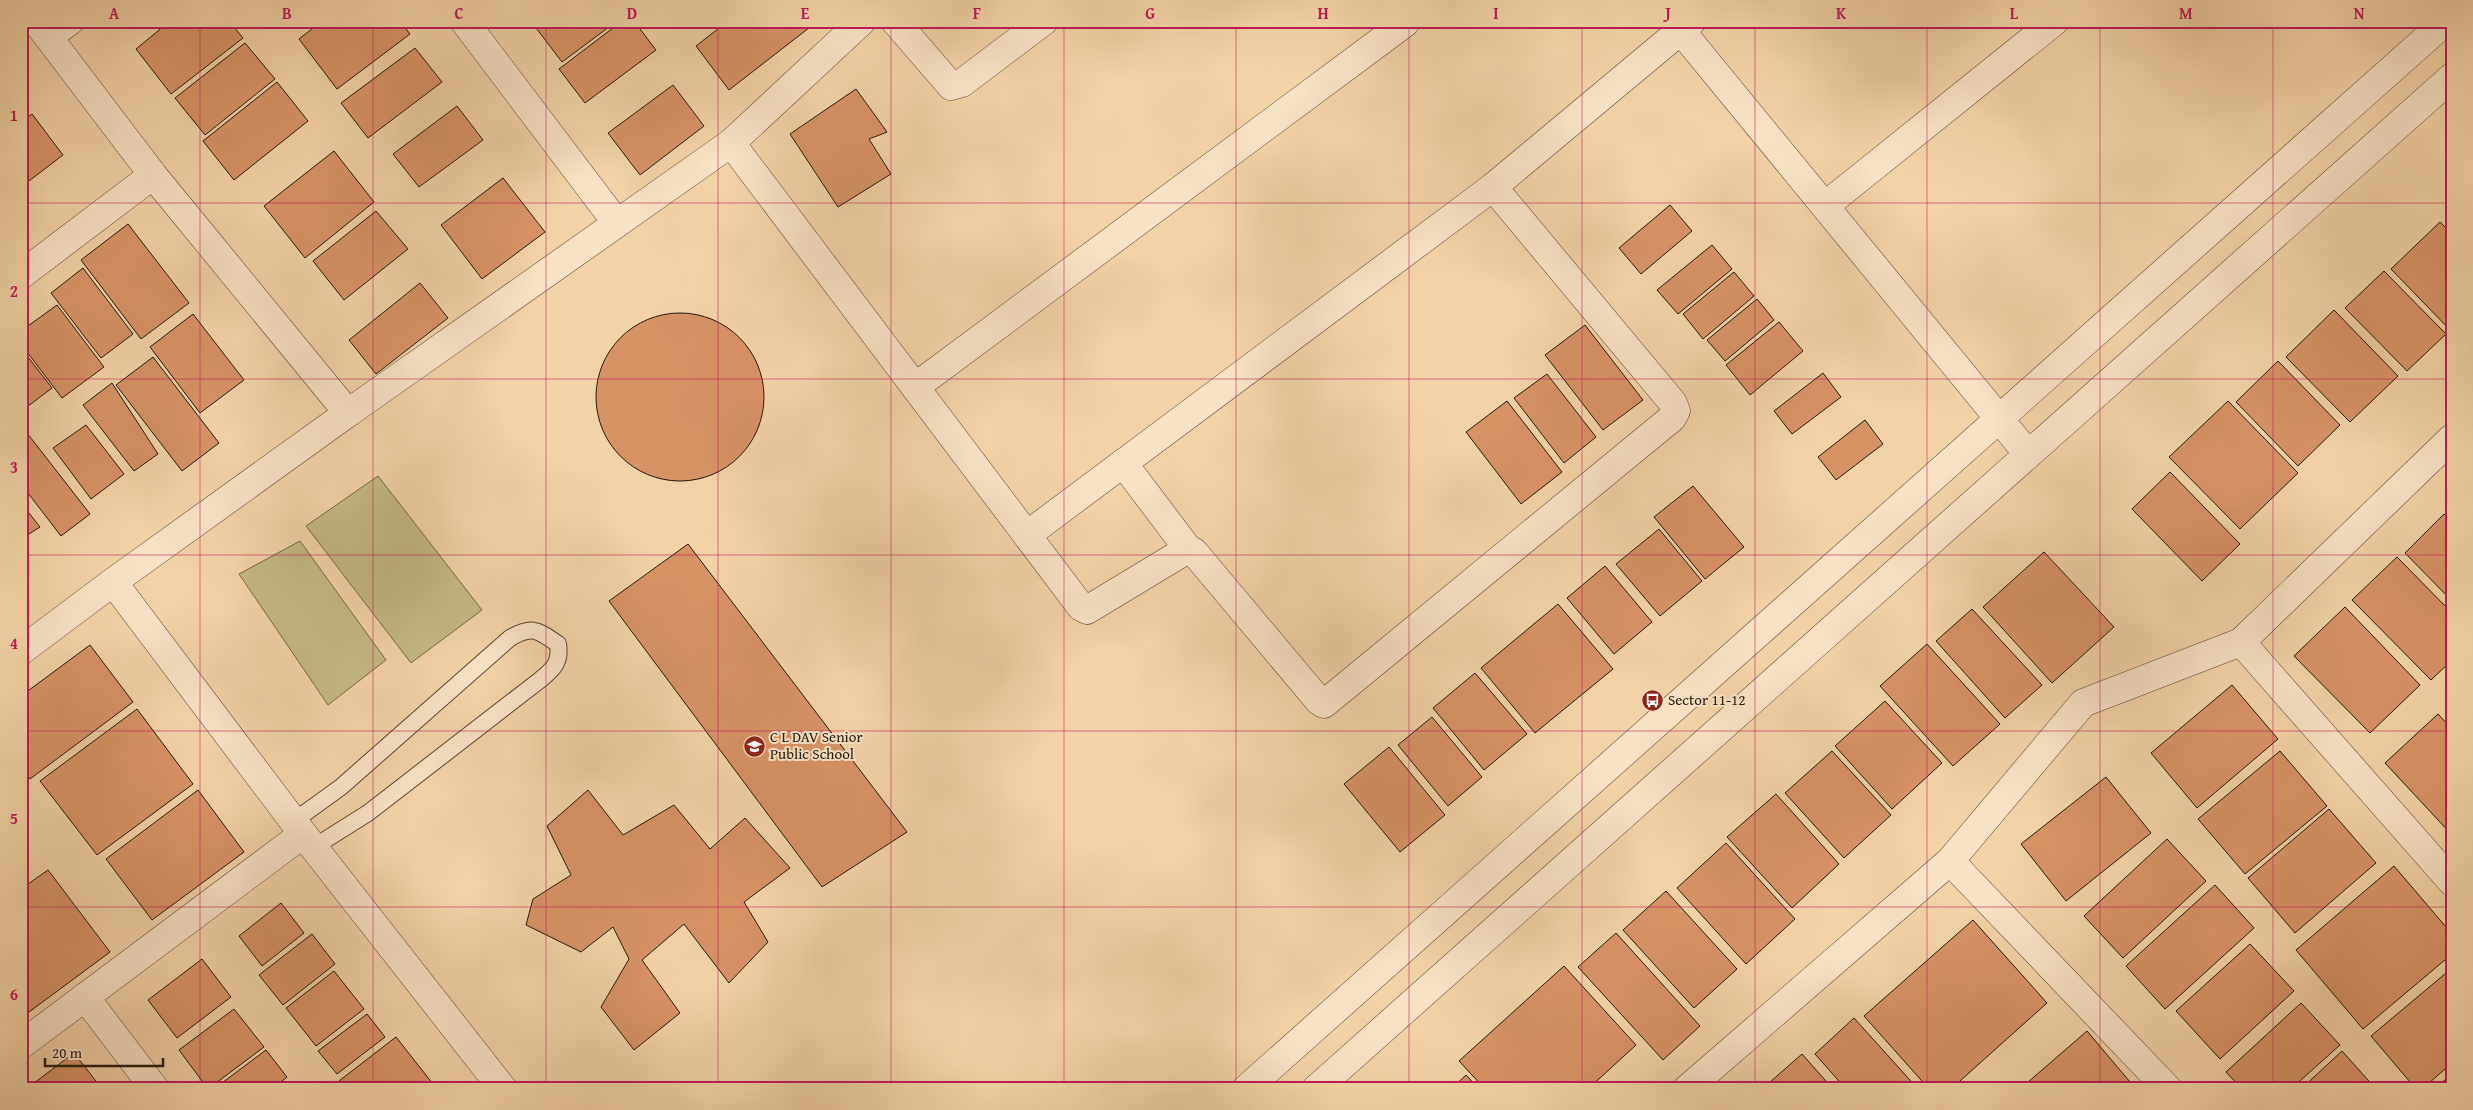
<svg xmlns="http://www.w3.org/2000/svg" width="2473" height="1110" font-family="'Gentium Book Plus',serif">
<rect width="100%" height="100%" fill="#f3d3a6"/>
<filter id="stains"><feTurbulence type="fractalNoise" baseFrequency=".004" numOctaves="4"/><feColorMatrix values="0 0 0 0 .2 0 0 0 0 .09 0 0 0 0 .02 0 0 0 .5 -.17"/></filter>
<radialGradient id="worn" r=".72"><stop offset=".6" stop-color="#630" stop-opacity="0"/><stop offset="1" stop-color="#630" stop-opacity=".3"/></radialGradient>
<g fill="#c3ba81" stroke="#736a47">
<polygon points="378,476 482,610 411,663 306,526"/>
<polygon points="300,541 386,660 328,705 239,574"/>
</g>
<g fill="#d89365" stroke="#231a0d">
<polygon points="170,21 229,21 243,38 171,94 136,49"/>
<polygon points="322,21 400,21 410,34 337,89 299,39"/>
<polygon points="538,21 617,21 562,62 533,24"/>
<polygon points="622,21 634,21 656,50 585,103 559,69"/>
<polygon points="728,21 812,21 814,24 729,90 696,46"/>
<polygon points="245,43 275,79 205,135 175,98"/>
<polygon points="415,48 442,82 368,138 341,103"/>
<polygon points="277,82 308,121 234,180 203,141"/>
<polygon points="673,85 704,126 640,175 608,133"/>
<polygon points="856,89 887,132 869,139 891,174 838,207 790,134"/>
<polygon points="457,106 483,140 419,187 393,154"/>
<polygon points="32,114 63,155 21,187 21,122"/>
<polygon points="334,151 374,202 305,258 264,206"/>
<polygon points="503,178 545,232 482,279 441,225"/>
<polygon points="1670,205 1692,231 1641,274 1619,248"/>
<polygon points="376,211 408,249 344,300 313,261"/>
<polygon points="2440,222 2452,234 2452,332 2391,269"/>
<polygon points="128,224 189,303 141,339 81,260"/>
<polygon points="1712,245 1732,269 1678,314 1657,290"/>
<polygon points="83,268 133,334 101,358 51,293"/>
<polygon points="2384,271 2446,334 2407,371 2345,308"/>
<polygon points="1734,272 1754,296 1703,339 1683,314"/>
<polygon points="420,283 448,318 376,374 349,340"/>
<polygon points="1757,299 1774,320 1725,361 1707,340"/>
<polygon points="57,305 104,367 62,398 21,344 21,331"/>
<polygon points="2334,310 2398,376 2350,422 2286,357"/>
<circle cx="680" cy="397" r="84"/>
<polygon points="193,314 244,380 200,413 150,347"/>
<polygon points="1779,322 1803,351 1750,395 1726,365"/>
<polygon points="1585,325 1643,400 1603,430 1545,355"/>
<polygon points="21,348 52,388 23,410 21,408"/>
<polygon points="153,357 219,443 182,471 116,385"/>
<polygon points="2278,361 2340,425 2298,466 2236,402"/>
<polygon points="1823,373 1841,397 1792,434 1774,411"/>
<polygon points="1547,374 1596,437 1564,463 1514,398"/>
<polygon points="112,383 158,454 134,471 83,405"/>
<polygon points="1507,401 1562,472 1521,504 1466,432"/>
<polygon points="2228,401 2298,473 2240,529 2169,457"/>
<polygon points="1865,420 1883,444 1836,480 1818,457"/>
<polygon points="86,425 124,474 91,499 53,448"/>
<polygon points="27,433 90,514 61,536 21,484 21,437"/>
<polygon points="2170,472 2240,544 2202,581 2132,509"/>
<polygon points="1693,486 1744,547 1705,579 1654,517"/>
<polygon points="21,503 40,527 21,539"/>
<polygon points="2444,514 2452,522 2452,601 2405,553"/>
<polygon points="1659,529 1702,581 1660,616 1616,564"/>
<polygon points="688,544 907,832 822,887 609,601"/>
<polygon points="2044,552 2114,627 2052,683 1983,607"/>
<polygon points="2397,557 2452,613 2452,660 2431,680 2352,600"/>
<polygon points="1605,566 1652,622 1614,654 1567,598"/>
<polygon points="1558,604 1613,669 1535,733 1481,668"/>
<polygon points="2345,607 2420,685 2370,733 2294,656"/>
<polygon points="1972,609 2042,685 2005,718 1936,641"/>
<polygon points="1927,644 2000,724 1953,766 1880,686"/>
<polygon points="90,645 133,702 30,779 21,767 21,696"/>
<polygon points="1475,673 1527,734 1484,770 1433,708"/>
<polygon points="2232,685 2278,739 2197,808 2151,753"/>
<polygon points="1885,701 1942,763 1892,809 1835,746"/>
<polygon points="137,709 193,784 97,855 40,781"/>
<polygon points="2438,714 2452,729 2452,835 2385,763"/>
<polygon points="1432,717 1482,777 1448,806 1398,745"/>
<polygon points="1389,747 1445,815 1400,852 1344,784"/>
<polygon points="1832,751 1891,815 1844,858 1785,793"/>
<polygon points="2280,751 2327,806 2245,874 2198,819"/>
<polygon points="2106,777 2151,833 2066,901 2021,844"/>
<polygon points="198,790 244,852 152,920 106,859"/>
<polygon points="588,790 623,835 674,805 710,849 745,818 790,868 744,902 768,942 729,983 684,924 642,960 680,1013 634,1050 601,1007 629,959 613,927 581,952 526,925 533,899 571,875 547,826"/>
<polygon points="1776,794 1839,864 1792,908 1727,837"/>
<polygon points="2329,809 2376,863 2295,933 2248,878"/>
<polygon points="2167,839 2206,881 2123,958 2084,916"/>
<polygon points="1726,843 1795,919 1746,964 1677,888"/>
<polygon points="2394,866 2452,934 2452,954 2363,1029 2296,950"/>
<polygon points="48,870 110,952 21,1018 21,889"/>
<polygon points="2215,885 2254,928 2165,1009 2126,966"/>
<polygon points="1666,891 1737,969 1694,1008 1623,930"/>
<polygon points="281,903 304,933 262,966 239,936"/>
<polygon points="1973,920 2047,1003 1951,1089 1929,1089 1864,1016"/>
<polygon points="1616,933 1700,1026 1663,1060 1578,967"/>
<polygon points="312,934 335,964 283,1005 259,975"/>
<polygon points="2250,944 2294,991 2220,1059 2176,1011"/>
<polygon points="202,959 231,997 177,1038 148,1000"/>
<polygon points="1564,966 1636,1045 1588,1089 1485,1089 1459,1061"/>
<polygon points="2452,968 2452,1063 2422,1089 2416,1089 2371,1036"/>
<polygon points="334,971 364,1009 316,1046 286,1008"/>
<polygon points="2301,1003 2340,1045 2291,1089 2242,1089 2226,1072"/>
<polygon points="234,1009 264,1047 208,1089 179,1050"/>
<polygon points="367,1014 385,1037 337,1074 318,1051"/>
<polygon points="1854,1018 1918,1089 1846,1089 1815,1054"/>
<polygon points="2087,1031 2136,1089 2032,1089 2027,1083"/>
<polygon points="396,1037 433,1084 427,1089 345,1089 339,1081"/>
<polygon points="266,1050 287,1077 272,1089 214,1089"/>
<polygon points="2342,1051 2376,1089 2301,1089"/>
<polygon points="74,1053 99,1085 94,1089 26,1089"/>
<polygon points="1802,1054 1833,1089 1762,1089"/>
<polygon points="2452,1074 2452,1089 2434,1089"/>
<polygon points="1466,1075 1479,1089 1451,1089"/>
<polygon points="289,1081 295,1089 279,1089"/>
</g>
<g fill="none" stroke-linecap="round" stroke-linejoin="round">
<defs>
<path id="service" d="M294,821l47,-34 169,-149c23,-13 27,-8 48,6 3,19 -5,25 -18,36l-172,133 -54,34"/>
<g id="minor">
<polyline points="464,21 616,222"/>
<polyline points="895,21 951,86 962,83 1044,21"/>
<polyline points="1673,21 2028,454"/>
<polyline points="48,37 70,21"/>
<polyline points="731,143 1081,607 1087,610 1188,549 1194,552 1319,701 1324,704 1672,418 1676,411 1673,403 1493,187 1692,21"/>
<polyline points="1826,205 2055,21"/>
<polyline points="21,275 153,175"/>
<polyline points="915,387 1405,23"/>
<polyline points="348,413 731,143 862,21"/>
<polyline points="1123,463 1188,549"/>
<polyline points="1027,535 1493,187"/>
<polyline points="113,582 303,834 503,1089"/>
<polyline points="2241,642 2452,882"/>
<polyline points="1950,861 2168,1089"/>
<polyline points="85,997 155,1089"/>
<polyline points="21,1045 303,834"/>
<polyline points="1687,1089 1950,861 2083,703 2241,642 2452,438"/>
</g>
<g id="tertiary">
<polyline points="21,651 113,582 348,413 153,175 36,21"/>
<polyline points="1246,1089 2446,21"/>
<polyline points="1316,1089 2452,77"/>
</g>
</defs>
<use href="#service" stroke="#574833" stroke-width="18"/>
<use href="#minor" stroke="#574833" stroke-width="29"/>
<use href="#tertiary" stroke="#574833" stroke-width="29"/>
<use href="#service" stroke="#f7e2c5" stroke-width="16"/>
<use href="#minor" stroke="#f7e2c5" stroke-width="28"/>
<use href="#tertiary" stroke="#f7e2c5" stroke-width="28"/>
</g>
<path fill="none" stroke="#c2185b" stroke-width="1" stroke-opacity="0.55" d="M200,21v1068M373,21v1068M546,21v1068M718,21v1068M891,21v1068M1064,21v1068M1236,21v1068M1409,21v1068M1582,21v1068M1755,21v1068M1927,21v1068M2100,21v1068M2273,21v1068M21,203h2431M21,379h2431M21,555h2431M21,731h2431M21,907h2431"/>
<defs>
<symbol id="bus-disc" viewBox="-11 -11 22 22"><circle r="9.5" fill="#8f2418" stroke="#f7e2c5"/><path d="M-5-6H5V4H4V6H2V4H-2V6H-4V4H-5ZM-3.5-4V0h7V-4ZM-3.5 1.2v1.5H-2V1.2ZM2 1.2v1.5H3.5V1.2Z" fill="#fff"/></symbol>
<symbol id="school-disc" viewBox="-11 -11 22 22"><circle r="9.5" fill="#8f2418" stroke="#f7e2c5"/><path d="M0-5L7-2L0 1L-7-2ZM-4 1L0 2.5L4 1V4Q0 6-4 4Z" fill="#fff"/></symbol>
</defs>
<g fill-rule="evenodd">
<use href="#bus-disc" x="1640" y="688" width="25" height="25"/>
<use href="#school-disc" x="742" y="734" width="25" height="25"/>
</g>
<g text-anchor="middle" stroke-width="4" stroke-linejoin="round" paint-order="stroke">
<g font-size="15" fill="#231a0d" stroke="#f7e2c5" text-anchor="start">
<text x="1668" y="705">Sector 11-12</text>
<text x="770" y="742">C L DAV Senior<tspan x="770" dy="17">Public School</tspan></text>
</g>
</g>
<rect width="2473" height="1110" fill="none" stroke="#f3d3a6" stroke-width="55"/>
<path d="M45 1058v8h118v-8" fill="none" stroke="#231a0d" stroke-width="2.5"/>
<text x="52" y="1058" font-size="15" fill="#231a0d" stroke="#f7e2c5" stroke-width="4" paint-order="stroke">20 m</text>
<rect x="28" y="28" width="2418" height="1054" fill="none" stroke="#c2185b" stroke-width="2"/>
<g font-size="16" text-anchor="middle" font-weight="bold" fill="#c2185b">
<text x="114" y="19">A</text>
<text x="287" y="19">B</text>
<text x="459" y="19">C</text>
<text x="632" y="19">D</text>
<text x="805" y="19">E</text>
<text x="977" y="19">F</text>
<text x="1150" y="19">G</text>
<text x="1323" y="19">H</text>
<text x="1496" y="19">I</text>
<text x="1668" y="19">J</text>
<text x="1841" y="19">K</text>
<text x="2014" y="19">L</text>
<text x="2186" y="19">M</text>
<text x="2359" y="19">N</text>
<text x="14" y="121">1</text>
<text x="14" y="297">2</text>
<text x="14" y="473">3</text>
<text x="14" y="649">4</text>
<text x="14" y="824">5</text>
<text x="14" y="1000">6</text>
</g>
<rect width="100%" height="100%" filter="url(#stains)"/>
<rect width="100%" height="100%" fill="url(#worn)"/>
</svg>
